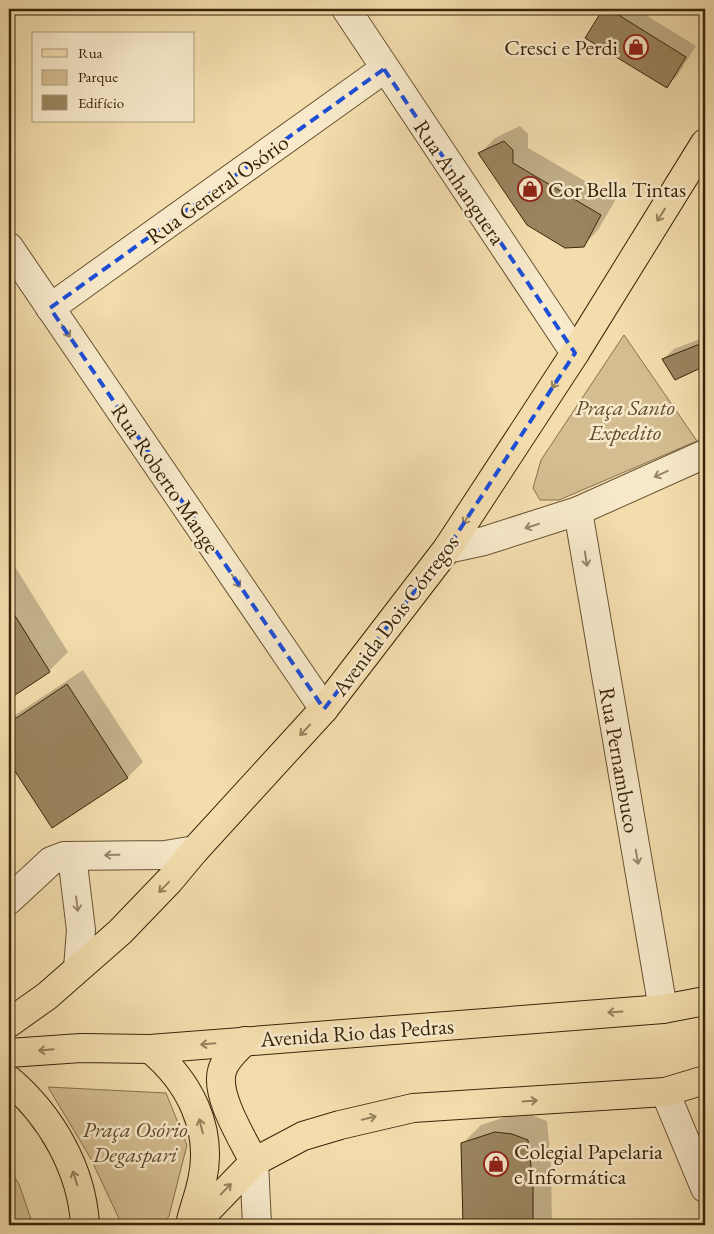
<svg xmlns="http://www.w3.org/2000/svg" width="714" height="1234" font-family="'EB Garamond',serif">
<rect width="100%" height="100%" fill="#f3ddad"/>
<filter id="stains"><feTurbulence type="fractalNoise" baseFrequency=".004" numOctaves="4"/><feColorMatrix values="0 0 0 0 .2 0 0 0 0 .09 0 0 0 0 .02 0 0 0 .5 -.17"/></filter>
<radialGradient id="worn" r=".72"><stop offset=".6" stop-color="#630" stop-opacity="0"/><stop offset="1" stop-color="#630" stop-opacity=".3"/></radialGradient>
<g fill="#d4be91" stroke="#87724e">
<polygon points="624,335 697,441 559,500 540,500 533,488 541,460"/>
<polygon points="48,1087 166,1093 187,1145 169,1216 162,1225 122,1225 91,1159"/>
<polygon points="9,1169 19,1184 33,1225 9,1225"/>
</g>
<g fill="#0003">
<polygon points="605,9 636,9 696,46 677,76 666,87 587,37"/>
<polygon points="520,126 528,134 528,148 616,199 598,230 583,246 480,153 495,138"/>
<polygon points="705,337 705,365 675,378 663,359 674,349"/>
<polygon points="9,557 68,652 49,671 9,698"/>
<polygon points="83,670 143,762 128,777 52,827 9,760 9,719"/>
<polygon points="515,1114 532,1115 547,1121 551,1165 552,1225 464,1225 462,1144 481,1125"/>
</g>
<g fill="#9a855f" stroke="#3a250a">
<polygon points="603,9 609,9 686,57 667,88 585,38"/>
<polygon points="504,141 513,150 513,163 601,215 584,247 565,248 527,225 478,153"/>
<polygon points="705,342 705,366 675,380 662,359"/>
<polygon points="9,606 50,672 9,699"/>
<polygon points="67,684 128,778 52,828 9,762 9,723"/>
<polygon points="495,1132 512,1134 528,1140 533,1184 533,1225 463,1225 461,1143"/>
</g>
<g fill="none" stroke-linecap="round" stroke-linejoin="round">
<defs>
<g id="minor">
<polyline points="346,9 575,353"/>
<polyline points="9,247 324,709"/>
<polyline points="50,308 384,69"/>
<polyline points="578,511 663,1009"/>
<polyline points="447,549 484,541 578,511 705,454"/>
<polyline points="72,856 81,930 78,968"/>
<polyline points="9,900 51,861 64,856 165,855 195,850"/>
<polyline points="665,1092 705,1188"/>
<polyline points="254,1162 257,1225"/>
</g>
<g id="major">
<polyline points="9,1023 47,996 120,932 170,880 195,850 324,709 447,549 575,353 705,143"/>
<path d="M245,1041c-8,8 -20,18 -23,30 -7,25 21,68 32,91"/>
<path d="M150,1049c39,32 64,80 52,132 -3,15 -9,29 -12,44"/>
<polyline points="9,1053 81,1048 150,1049 663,1009 705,1001"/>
<path d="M9,1080c42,36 73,89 76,145"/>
<polyline points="193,1225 254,1162 303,1136 340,1125 413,1108 665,1092 705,1080"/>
</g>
</defs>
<use href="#minor" stroke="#685333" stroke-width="30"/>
<use href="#major" stroke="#3a250a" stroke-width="30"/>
<use href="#minor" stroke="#f7e9ca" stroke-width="28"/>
<use href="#major" stroke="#f3ddad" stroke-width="28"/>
</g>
<defs><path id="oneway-shaft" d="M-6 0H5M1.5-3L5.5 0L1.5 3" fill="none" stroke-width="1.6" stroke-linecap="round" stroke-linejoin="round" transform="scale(1.25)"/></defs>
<g stroke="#96815c">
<use href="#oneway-shaft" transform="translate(661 215) rotate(122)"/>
<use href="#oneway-shaft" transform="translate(556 382) rotate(123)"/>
<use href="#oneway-shaft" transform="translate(467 518) rotate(123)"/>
<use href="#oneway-shaft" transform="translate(305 730) rotate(133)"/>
<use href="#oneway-shaft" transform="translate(164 887) rotate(134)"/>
<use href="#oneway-shaft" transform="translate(615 1012) rotate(176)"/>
<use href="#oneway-shaft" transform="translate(208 1044) rotate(175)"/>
<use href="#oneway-shaft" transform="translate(46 1050) rotate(175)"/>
<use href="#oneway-shaft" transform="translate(530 1101) rotate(-4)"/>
<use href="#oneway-shaft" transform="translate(369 1118) rotate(-13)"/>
<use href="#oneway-shaft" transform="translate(201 1126) rotate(-104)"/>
<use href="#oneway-shaft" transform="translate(75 1178) rotate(-108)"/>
<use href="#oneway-shaft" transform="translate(226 1189) rotate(-46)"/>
</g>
<g stroke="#98876a">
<use href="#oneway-shaft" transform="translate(66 331) rotate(56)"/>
<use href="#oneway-shaft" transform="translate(661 474) rotate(156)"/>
<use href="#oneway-shaft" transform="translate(532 526) rotate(162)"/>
<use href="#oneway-shaft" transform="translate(586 559) rotate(81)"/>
<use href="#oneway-shaft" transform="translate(236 581) rotate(56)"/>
<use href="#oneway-shaft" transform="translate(112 855) rotate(179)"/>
<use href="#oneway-shaft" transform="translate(637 857) rotate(80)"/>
<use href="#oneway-shaft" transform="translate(77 904) rotate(83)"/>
</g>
<path fill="none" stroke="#1d4ed8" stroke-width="4" stroke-dasharray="10 6" stroke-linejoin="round" d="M384,69l191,284 -128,196 -123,160 -274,-401z"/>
<defs>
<symbol id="shop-ring" viewBox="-11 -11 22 22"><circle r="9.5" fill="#f7e9ca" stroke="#8f2418" stroke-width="1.5"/><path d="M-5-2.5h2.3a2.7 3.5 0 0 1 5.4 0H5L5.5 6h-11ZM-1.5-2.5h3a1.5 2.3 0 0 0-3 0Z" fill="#8f2418"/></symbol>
</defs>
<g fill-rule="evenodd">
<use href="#shop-ring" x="622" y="33" width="28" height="28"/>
<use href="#shop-ring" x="516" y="175" width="28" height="28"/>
<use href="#shop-ring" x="482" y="1150" width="28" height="28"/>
</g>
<g text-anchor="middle" stroke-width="5" stroke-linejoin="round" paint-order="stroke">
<g font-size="22" fill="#3a250a" stroke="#f7e9ca" text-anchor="start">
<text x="618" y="55" text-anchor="end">Cresci e Perdi</text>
<text x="548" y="197">Cor Bella Tintas</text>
<text x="514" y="1159">Colegial Papelaria<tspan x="514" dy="25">e Informática</tspan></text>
</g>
<g font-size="22" fill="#3a250a" stroke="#f7e9ca">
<text transform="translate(460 182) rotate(56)" y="8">Rua Anhanguera</text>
<text transform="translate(217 189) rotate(-36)" y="8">Rua General Osório</text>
<text transform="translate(166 478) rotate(56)" y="8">Rua Roberto Mange</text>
<text transform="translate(395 615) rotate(-53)" y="8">Avenida Dois Córregos</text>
<text transform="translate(620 760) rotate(80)" y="8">Rua Pernambuco</text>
<text transform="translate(357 1032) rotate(-4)" y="8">Avenida Rio das Pedras</text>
</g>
<g font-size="22" font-style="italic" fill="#604b2c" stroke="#f7e9ca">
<text x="625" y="415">Praça Santo<tspan x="625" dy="25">Expedito</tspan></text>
<text x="135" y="1137">Praça Osório<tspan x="135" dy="25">Degaspari</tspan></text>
</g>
</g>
<rect width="714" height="1234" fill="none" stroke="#f3ddad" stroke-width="30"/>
<rect x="10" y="10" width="694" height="1214" fill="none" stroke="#3a250a" stroke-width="2.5"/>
<rect x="15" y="15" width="684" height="1204" fill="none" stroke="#3a250a"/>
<rect x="32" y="32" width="162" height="90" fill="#f7e9ca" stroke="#ab9b7d"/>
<rect x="42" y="49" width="25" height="8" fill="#f3ddad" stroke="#ab9b7d"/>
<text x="78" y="58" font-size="15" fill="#3a250a">Rua</text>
<rect x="42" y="70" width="25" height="15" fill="#d4be91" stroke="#ab9b7d"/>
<text x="78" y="82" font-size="15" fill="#3a250a">Parque</text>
<rect x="42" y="95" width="25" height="15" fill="#9a855f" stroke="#ab9b7d"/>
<text x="78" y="108" font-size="15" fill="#3a250a">Edifício</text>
<rect width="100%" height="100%" filter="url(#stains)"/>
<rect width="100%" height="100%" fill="url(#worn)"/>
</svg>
